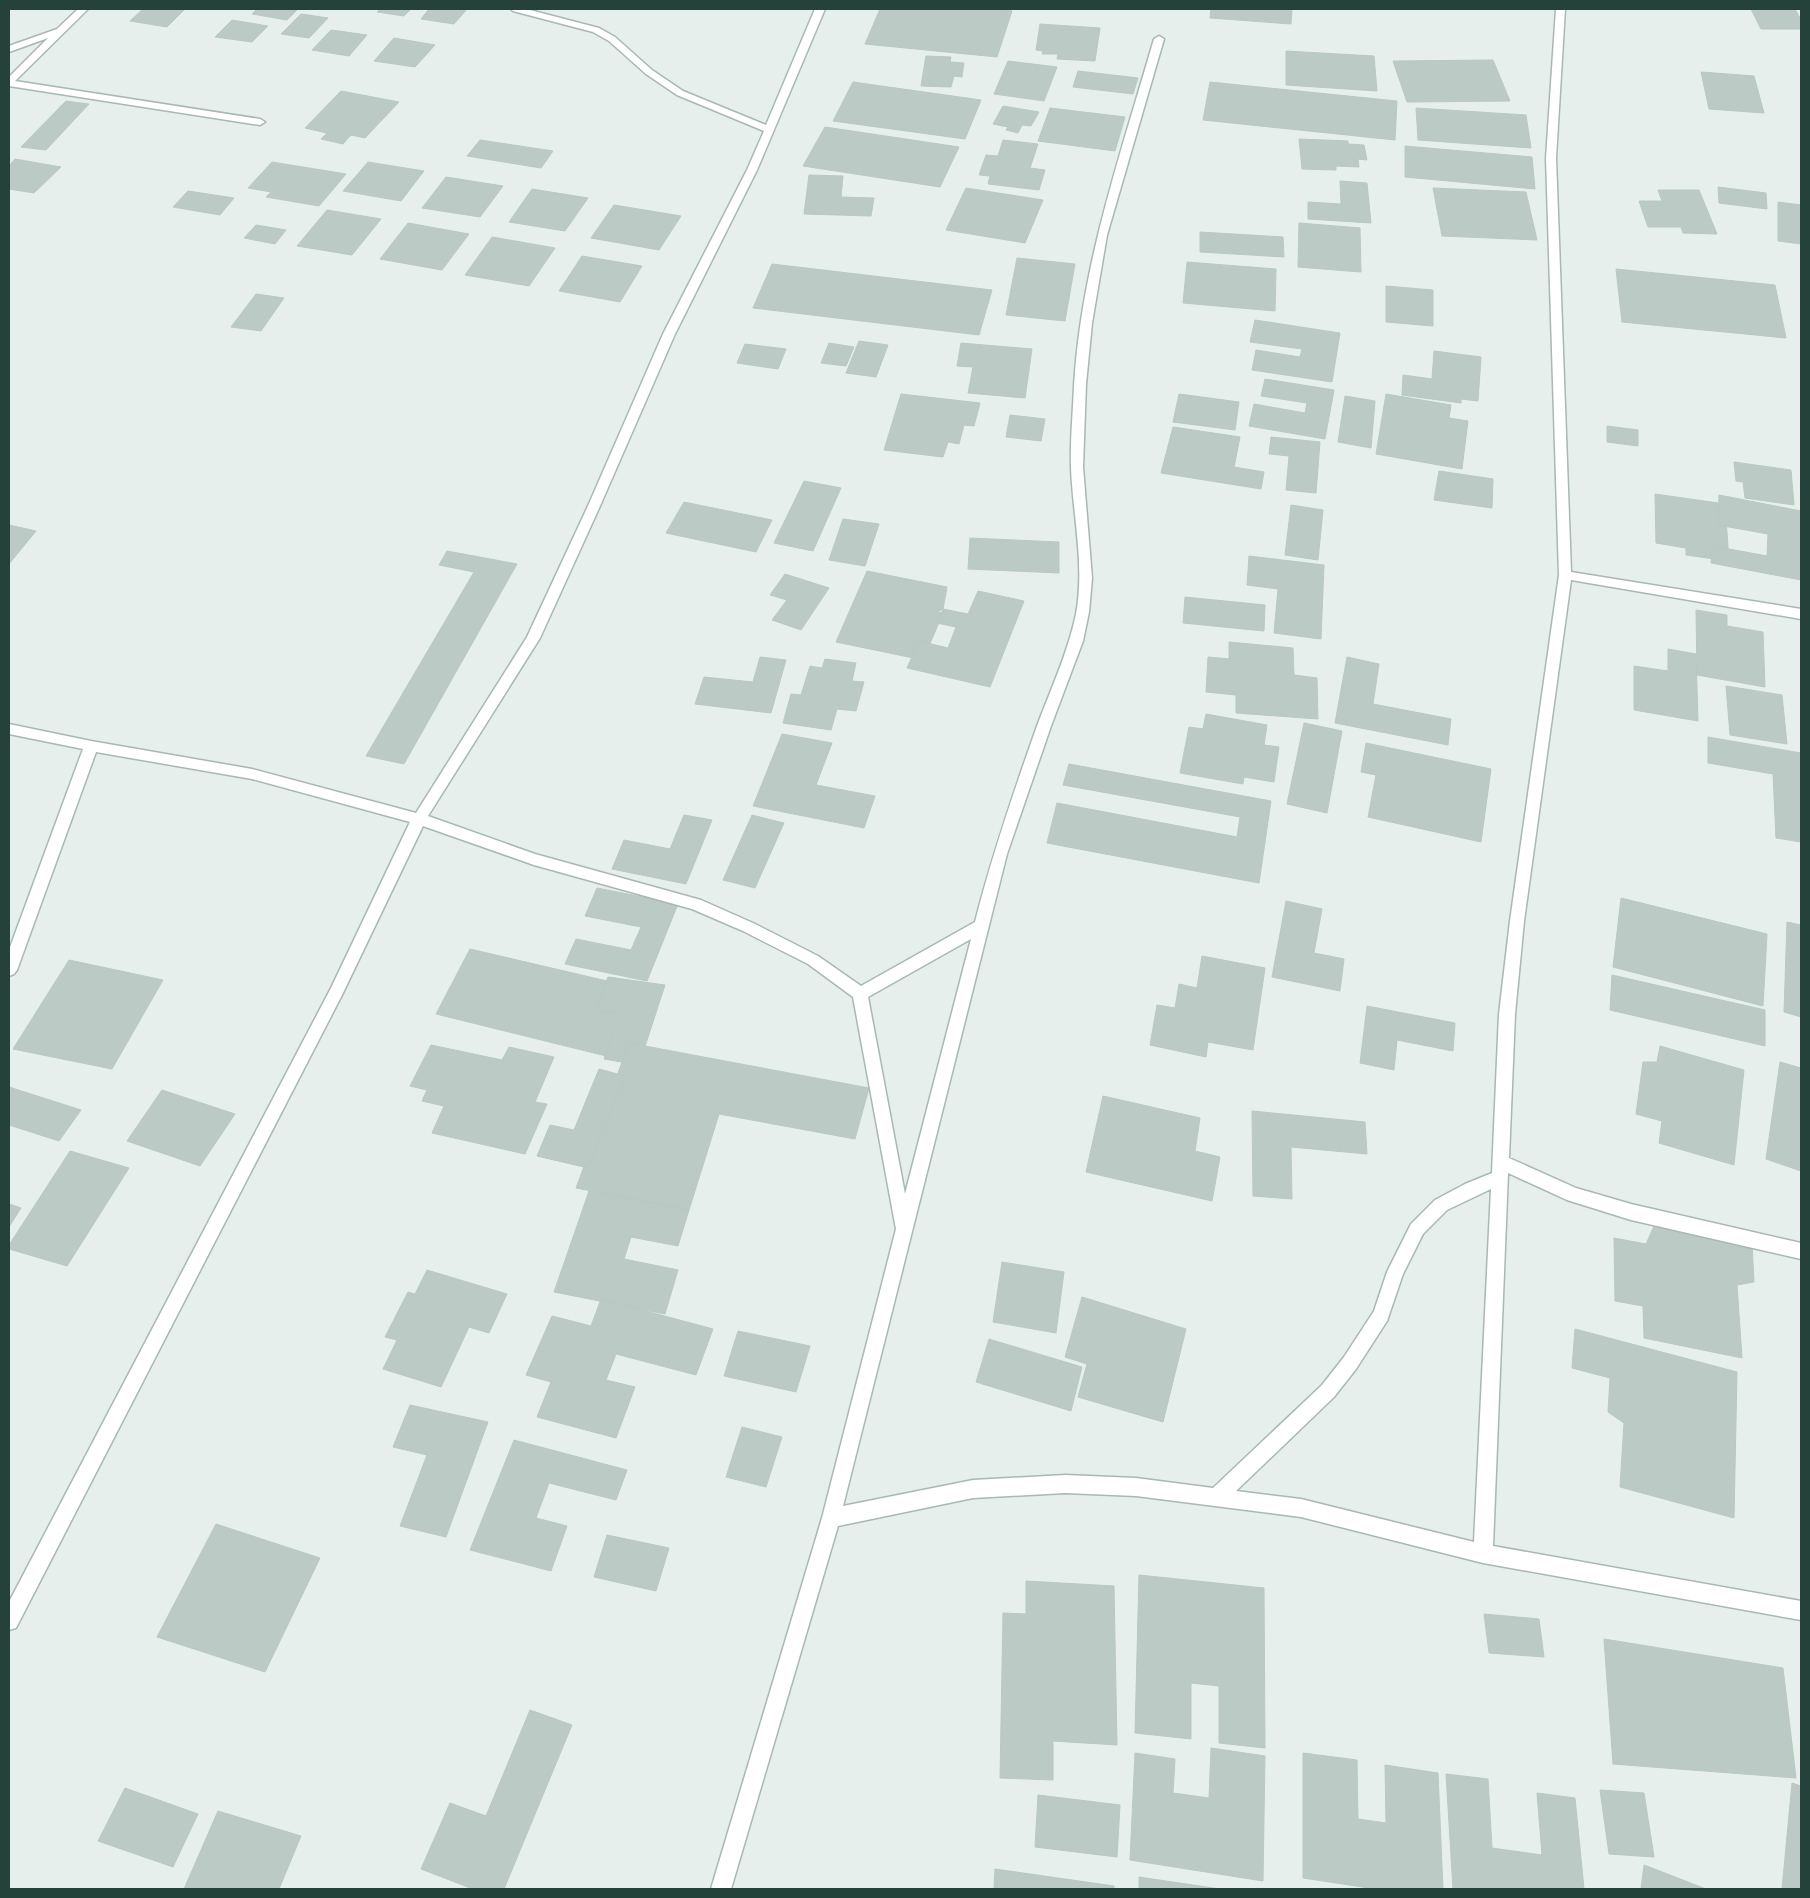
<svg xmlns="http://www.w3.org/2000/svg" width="1810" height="1898" font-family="Mulish,sans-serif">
<rect width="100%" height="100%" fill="#e6efeb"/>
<g fill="#bbcac4" stroke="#b8c9c2">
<polygon points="143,9 185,9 167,27 130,21"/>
<polygon points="257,9 298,9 287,20 252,14"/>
<polygon points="381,9 411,9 404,16 377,12"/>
<polygon points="429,9 467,9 454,24 421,19"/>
<polygon points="880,9 993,9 1012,11 997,57 865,44"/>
<polygon points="1211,9 1292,9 1291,24 1210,18"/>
<polygon points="1751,9 1795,9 1801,20 1801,29 1761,29"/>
<polygon points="301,14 328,18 309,38 281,34"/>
<polygon points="232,20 268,26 252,42 215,37"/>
<polygon points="1040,24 1100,28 1095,61 1057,59 1058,54 1042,54 1043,51 1036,50"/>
<polygon points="331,30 367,35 349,56 312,50"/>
<polygon points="394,38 435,45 415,67 374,61"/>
<polygon points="1286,51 1374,56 1377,91 1286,85"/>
<polygon points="926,56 951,57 950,62 964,63 962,77 954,76 951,87 921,86"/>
<polygon points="1493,60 1510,101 1407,102 1393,61"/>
<polygon points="1008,61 1057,67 1044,101 994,94"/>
<polygon points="1078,71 1138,78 1133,94 1073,87"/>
<polygon points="1701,72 1754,76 1764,113 1709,109"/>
<polygon points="853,82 981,100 965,139 833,121"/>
<polygon points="1210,82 1397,101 1395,140 1203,120"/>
<polygon points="341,91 399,102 365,138 351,135 343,144 321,139 327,133 305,128"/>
<polygon points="66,101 89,104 46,150 21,147"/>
<polygon points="1003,106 1039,112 1031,126 1022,125 1018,133 1006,130 1008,127 993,124"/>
<polygon points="1050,108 1125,117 1115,151 1038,141"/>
<polygon points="1416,108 1526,115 1531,148 1418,140"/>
<polygon points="825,127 959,147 940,187 803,166"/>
<polygon points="1299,139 1348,141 1348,144 1364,145 1367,160 1358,159 1359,167 1336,166 1336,170 1302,169"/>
<polygon points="480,140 553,151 541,168 467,156"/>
<polygon points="1003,140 1038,144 1030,168 1045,170 1039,190 988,184 990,176 979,175 986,155 998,156"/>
<polygon points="1405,146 1532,157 1535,189 1405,177"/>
<polygon points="15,159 61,167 34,193 9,189 9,166"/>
<polygon points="272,162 346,174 319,206 266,197 271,192 248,188"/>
<polygon points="368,162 424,171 401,201 343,191"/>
<polygon points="809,175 843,176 841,197 874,198 871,216 804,214"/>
<polygon points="446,177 503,186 480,217 422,208"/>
<polygon points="1340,181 1367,183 1371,223 1308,219 1308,202 1341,204"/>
<polygon points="1718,187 1766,193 1767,209 1719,203"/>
<polygon points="966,188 1043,200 1025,243 946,230"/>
<polygon points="1433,188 1526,192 1537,240 1442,236"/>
<polygon points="532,189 588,198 565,231 509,222"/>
<polygon points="1658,190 1699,190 1717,234 1683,233 1681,227 1648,227 1639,201 1662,201"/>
<polygon points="188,191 234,198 220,215 173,207"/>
<polygon points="1778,202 1801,205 1801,244 1778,241"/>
<polygon points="614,205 681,216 659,250 591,238"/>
<polygon points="327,210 381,219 352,255 297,246"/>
<polygon points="408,223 469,234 442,270 380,259"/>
<polygon points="1299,223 1360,228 1361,272 1298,267"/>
<polygon points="256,225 286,230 275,244 244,238"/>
<polygon points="1200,232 1283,237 1284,257 1200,252"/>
<polygon points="492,237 555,248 529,286 465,275"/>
<polygon points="582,256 642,266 620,302 559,291"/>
<polygon points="1017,258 1075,264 1065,321 1006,315"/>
<polygon points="1187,262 1276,269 1275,311 1183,303"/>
<polygon points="772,264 992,290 979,335 753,308"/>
<polygon points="1616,269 1775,285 1786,338 1622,322"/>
<polygon points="1386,286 1433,290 1433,326 1386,322"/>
<polygon points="256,294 284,298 261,331 231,327"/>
<polygon points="1255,320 1340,333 1332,382 1252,370 1256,350 1300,357 1302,349 1250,342"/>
<polygon points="859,341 888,345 876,377 846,373"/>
<polygon points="829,343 854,347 846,366 821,363"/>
<polygon points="961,343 1032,349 1025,398 968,393 973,367 957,366"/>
<polygon points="745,344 786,349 778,369 737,363"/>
<polygon points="1434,351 1481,357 1478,401 1461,399 1461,403 1402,395 1403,375 1432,379"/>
<polygon points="1265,379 1334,390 1325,439 1249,426 1254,404 1305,413 1307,403 1261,396"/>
<polygon points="901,394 980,403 974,426 964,425 959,444 948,442 943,457 884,450"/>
<polygon points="1179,394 1239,402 1235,430 1173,422"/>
<polygon points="1386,394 1451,405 1449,418 1468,421 1462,469 1376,454"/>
<polygon points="1345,396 1375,401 1371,448 1338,442"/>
<polygon points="1010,415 1045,419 1041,441 1006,437"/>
<polygon points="1607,426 1638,430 1638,446 1607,442"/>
<polygon points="1173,427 1240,437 1234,467 1264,472 1261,489 1161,473"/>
<polygon points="1271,437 1320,442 1316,493 1286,490 1289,456 1269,454"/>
<polygon points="1734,462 1791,470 1794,505 1745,498 1743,482 1736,481"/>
<polygon points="1439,471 1493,479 1492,508 1434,500"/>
<polygon points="804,481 841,488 813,551 774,543"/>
<polygon points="1655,494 1725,504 1729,561 1686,555 1686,548 1656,543"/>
<polygon points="1719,495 1801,511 1801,580 1711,563 1713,546 1767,556 1768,534 1718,525"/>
<polygon points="684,502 772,520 756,552 666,533"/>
<polygon points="1291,505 1323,510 1318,560 1285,555"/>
<polygon points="843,519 879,524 865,566 829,560"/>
<polygon points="9,525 36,531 9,564"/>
<polygon points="970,538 1059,542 1059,573 968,569"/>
<polygon points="447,551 517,564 404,764 366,756 474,572 439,565"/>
<polygon points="1249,556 1324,565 1321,639 1274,633 1278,589 1247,585"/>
<polygon points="867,571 947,587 943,609 937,612 943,613 923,660 836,642"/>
<polygon points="785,574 829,588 801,630 772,620 787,600 770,595"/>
<polygon points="978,591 1024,601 990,687 907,668 919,641 948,648 956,627 937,623 943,609 968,614"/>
<polygon points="1185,597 1265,605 1264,631 1183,623"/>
<polygon points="1696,610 1727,615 1727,626 1763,632 1765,687 1697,675"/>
<polygon points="1229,642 1293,648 1294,675 1317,678 1318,719 1236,713 1236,695 1206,692 1208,657 1229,659"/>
<polygon points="1668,649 1696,654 1698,721 1634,710 1634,666 1668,671"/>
<polygon points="760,657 786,660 771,713 695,704 704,677 753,682"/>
<polygon points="1347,657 1379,664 1373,704 1451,719 1448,745 1335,723"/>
<polygon points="825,659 856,663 852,681 864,682 856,711 837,709 831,730 783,723 791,694 801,695 810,666 822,668"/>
<polygon points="1726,686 1782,695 1787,744 1730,735"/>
<polygon points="1206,714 1267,725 1264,745 1279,747 1274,782 1244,777 1243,784 1180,773 1189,727 1203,729"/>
<polygon points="1304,723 1342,731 1327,813 1287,804"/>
<polygon points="782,734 832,743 816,785 875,796 864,828 753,806"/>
<polygon points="1708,737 1801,753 1801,842 1776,838 1773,774 1708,763"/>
<polygon points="1366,743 1491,769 1481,842 1368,817 1376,775 1361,772"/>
<polygon points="1069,764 1271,801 1259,883 1047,843 1057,803 1237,837 1240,817 1063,785"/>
<polygon points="684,815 712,820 686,884 612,869 624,840 670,849"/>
<polygon points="752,815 784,823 755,888 723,880"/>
<polygon points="597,888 678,904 647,981 565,964 576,939 631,950 641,927 585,916"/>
<polygon points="1621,898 1767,934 1763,1006 1613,967"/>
<polygon points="1286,901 1322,909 1314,953 1344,959 1340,991 1272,977"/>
<polygon points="1787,922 1801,925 1801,1017 1784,1012"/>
<polygon points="470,949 637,988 606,1056 436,1014"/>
<polygon points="1202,956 1265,968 1253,1050 1208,1042 1206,1057 1150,1045 1157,1005 1175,1008 1179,984 1197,988"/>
<polygon points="69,960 163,980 112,1069 13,1049"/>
<polygon points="1612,975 1765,1010 1765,1046 1610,1010"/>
<polygon points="608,977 665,985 639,1065 604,1059 619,1014 596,1010"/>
<polygon points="1367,1006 1455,1023 1453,1051 1397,1040 1394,1070 1360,1063"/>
<polygon points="629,1043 869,1088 855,1139 719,1114 689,1210 576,1188"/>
<polygon points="431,1045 502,1060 509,1047 554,1057 535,1102 547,1104 525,1154 432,1133 444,1106 422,1101 427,1090 410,1086"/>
<polygon points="1660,1046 1744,1070 1734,1165 1659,1143 1662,1121 1636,1114 1643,1062 1657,1062"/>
<polygon points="1780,1062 1801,1068 1801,1171 1766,1159"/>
<polygon points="599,1069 625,1076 588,1168 537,1156 550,1125 574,1130"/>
<polygon points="9,1087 81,1110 59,1141 9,1125"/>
<polygon points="162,1090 235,1114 200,1166 127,1141"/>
<polygon points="1103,1096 1200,1118 1195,1151 1220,1157 1212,1201 1086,1172"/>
<polygon points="1252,1111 1365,1122 1367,1154 1291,1147 1292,1199 1253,1196"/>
<polygon points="70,1151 129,1168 67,1266 9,1249 9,1245"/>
<polygon points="589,1191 689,1210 678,1246 631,1237 624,1259 678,1270 665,1314 554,1292"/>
<polygon points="9,1204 21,1208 9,1227"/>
<polygon points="1655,1224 1752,1244 1754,1282 1737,1285 1742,1358 1644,1338 1643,1306 1615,1301 1614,1238 1646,1244"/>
<polygon points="1002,1262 1064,1272 1056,1333 993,1322"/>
<polygon points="427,1270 507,1294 489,1333 469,1327 441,1387 383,1369 397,1340 385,1337 408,1292 415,1294"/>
<polygon points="1082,1297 1186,1329 1163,1422 1078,1397 1087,1364 1065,1357"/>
<polygon points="601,1299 713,1329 696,1375 616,1354 606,1380 635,1387 616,1438 537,1417 551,1382 526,1375 552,1316 591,1326"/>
<polygon points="1575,1329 1737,1372 1734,1518 1620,1487 1624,1423 1608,1412 1610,1378 1572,1368"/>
<polygon points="738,1331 810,1346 796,1392 724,1376"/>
<polygon points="989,1339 1082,1367 1071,1411 976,1382"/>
<polygon points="410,1405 488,1422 446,1537 400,1526 427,1455 393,1447"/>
<polygon points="742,1427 782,1437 766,1487 726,1477"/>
<polygon points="514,1440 627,1470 616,1500 549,1483 536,1518 567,1526 551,1571 470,1550"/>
<polygon points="216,1524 320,1558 265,1672 157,1637"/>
<polygon points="607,1535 669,1548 656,1591 594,1577"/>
<polygon points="1139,1575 1264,1588 1265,1748 1219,1743 1219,1686 1191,1683 1191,1739 1135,1733"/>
<polygon points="1026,1581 1114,1586 1117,1745 1053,1741 1053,1780 1000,1778 1003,1613 1026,1614"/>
<polygon points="1484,1614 1539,1619 1544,1657 1489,1653"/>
<polygon points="1604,1639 1783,1668 1796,1778 1613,1764"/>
<polygon points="530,1710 572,1725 504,1889 473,1889 421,1869 450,1803 486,1816"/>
<polygon points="1211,1748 1265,1756 1263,1881 1130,1860 1135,1753 1175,1759 1173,1793 1209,1798"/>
<polygon points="1303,1753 1357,1760 1358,1819 1386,1823 1385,1765 1438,1773 1443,1889 1376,1889 1303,1878"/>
<polygon points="1446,1774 1488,1779 1492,1848 1542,1855 1537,1793 1575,1798 1584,1889 1453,1889"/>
<polygon points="1792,1783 1801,1786 1801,1889 1782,1889"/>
<polygon points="125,1788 198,1814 173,1867 98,1841"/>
<polygon points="1600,1790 1644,1793 1654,1857 1609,1854"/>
<polygon points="1038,1795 1120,1805 1117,1857 1035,1847"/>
<polygon points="218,1811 301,1836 279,1889 184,1889"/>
<polygon points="1644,1865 1706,1889 1641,1889"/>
<polygon points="995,1869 1114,1886 1114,1889 994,1889"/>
<polygon points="1139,1877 1220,1889 1139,1889"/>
</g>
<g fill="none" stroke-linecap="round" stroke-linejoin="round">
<defs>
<g id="street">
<polygon points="78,9 88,9 15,81 260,119 265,122 260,125 9,86 9,77 48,38 9,52 9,46 57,29"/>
<path d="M511,9h15l73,19 16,9 37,33 31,21 83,34 49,-116h10l-68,161 -82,164 -75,172 -60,132 -112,178 107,38 166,46 52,23 65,33 43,30 114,-64c17,-67 39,-131 62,-196 14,-37 31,-74 39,-112 9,-48 -3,-98 -5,-146 -1,-27 2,-55 3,-82 7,-120 47,-233 80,-347l5,-3 5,3 -57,196 -15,88 -6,61 -3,83 9,111 -3,34 -6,29 -32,85 -44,128 -164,652 130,-26 92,-5 71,3 77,10 109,-103 22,-28 30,-46 13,-39 24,-48 24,-24 30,-16 27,-11 7,-159 11,-93 49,-346 -13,-417 10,-149h9l-9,149 15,414 230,37v10l-230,-39 -47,341 -9,93 -6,144 67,30 55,16 170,39v16l-170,-39 -64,-20 -59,-27 -15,373 308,55v19l-318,-57 -182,-46 -165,-21 -71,-3 -92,5 -135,28 -107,363h-20l111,-371 74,-289 -43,-232 -45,-33 -65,-33 -51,-22 -158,-44 -111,-39 -81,169 -326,633 -7,2v-28l322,-614 79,-166 -158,-43 -156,-27 -79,218 -3,4 -5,2v-26l74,-201 -74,-15v-10l82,17 161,28 164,44 111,-176 61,-131 75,-172 84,-164 17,-39 -87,-36 -31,-21 -37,-33 -16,-9 -80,-21zM971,939l-66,255 -37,-197zM1491,1189l-17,353 -173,-43 -65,-8 98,-94 22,-28 31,-48 16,-47 20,-40 24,-24z"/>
</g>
</defs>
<use href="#street" stroke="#a8b8b2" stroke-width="3"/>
<use href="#street" fill="#fff" fill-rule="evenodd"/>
</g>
<rect width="1810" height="1898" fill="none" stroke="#24423a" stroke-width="20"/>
</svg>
